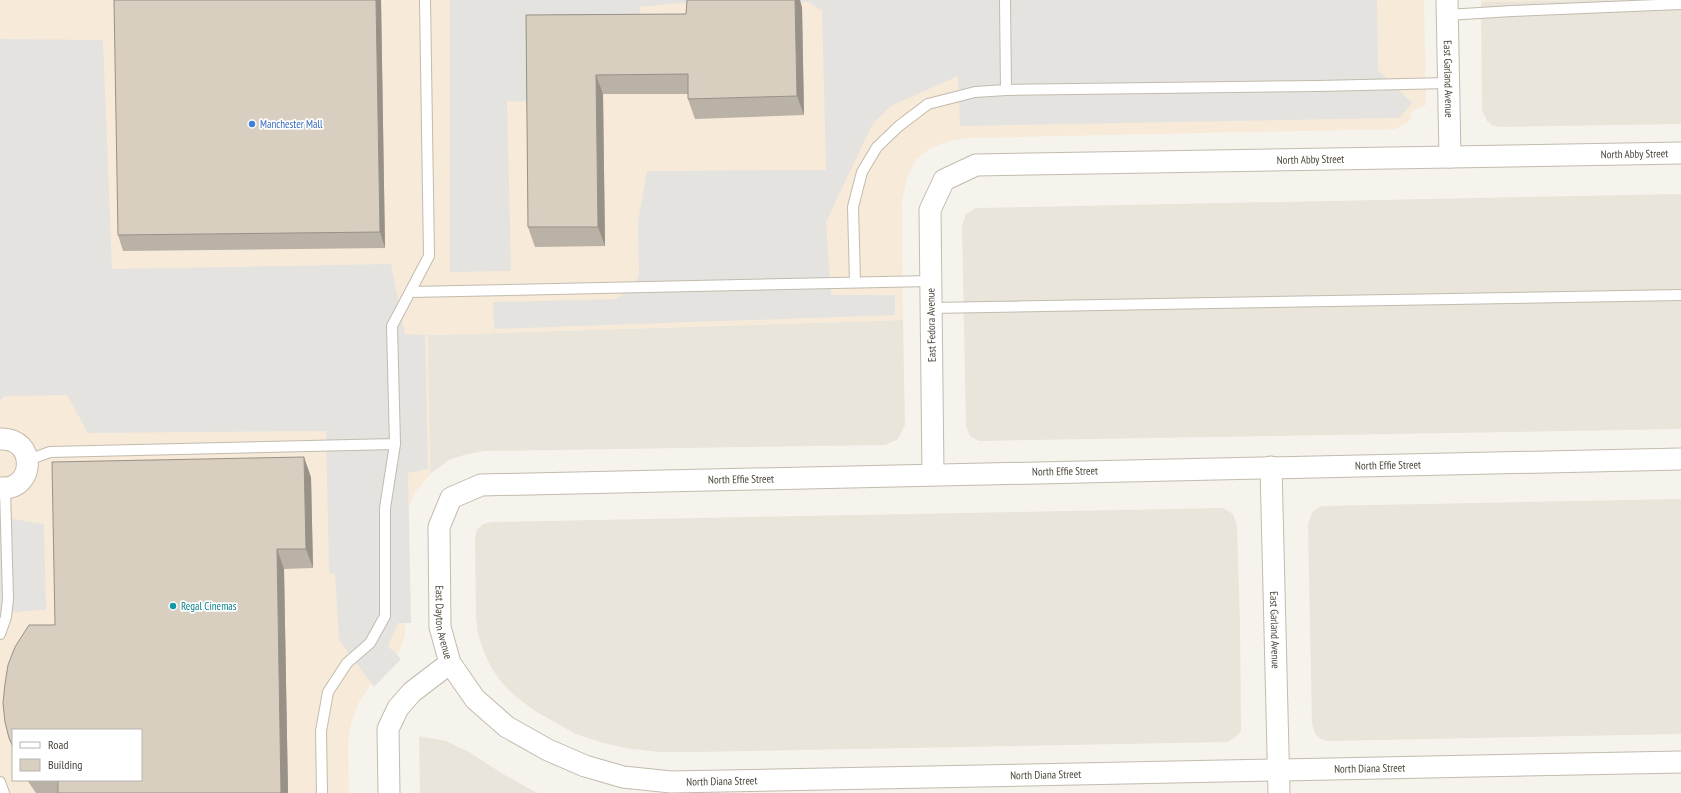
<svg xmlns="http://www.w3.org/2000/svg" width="1681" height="793" viewBox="0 0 1681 793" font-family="'PT Sans Narrow',sans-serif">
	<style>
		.residential { fill: #eae5da }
		.commercial { fill: #f7ead8; fill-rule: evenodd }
		.parking { fill: #e5e3e0 }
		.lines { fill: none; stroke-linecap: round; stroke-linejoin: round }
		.lane-casing { stroke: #c2bbae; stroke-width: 12 }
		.street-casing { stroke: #c2bbae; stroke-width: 23 }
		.lane { stroke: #fff; stroke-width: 10 }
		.street { stroke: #fff; stroke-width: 21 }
		.wall { fill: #bab2a6 }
		.shaded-wall { fill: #979187 }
		.building { fill: #d8cfc1; stroke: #979187 }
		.shop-dot { fill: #3f7fe0; stroke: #fff; stroke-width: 1.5 }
		.culture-dot { fill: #0f9aa8; stroke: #fff; stroke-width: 1.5 }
		.labels { text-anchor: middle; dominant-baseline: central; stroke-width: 3.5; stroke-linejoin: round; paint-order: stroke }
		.street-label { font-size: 11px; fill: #4b4439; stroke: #fff }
		.shop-label { font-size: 11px; fill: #366cbe; stroke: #fff; text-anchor: start }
		.culture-label { font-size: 11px; fill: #0d838f; stroke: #fff; text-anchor: start }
	</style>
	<rect width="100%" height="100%" fill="#f6f3ec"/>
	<path class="residential" d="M1585,0H1681V124L1499,127L1492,125L1487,121L1482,110L1481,2Z
		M1681,194V429L979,441L970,436L966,427L962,225L966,214L976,208Z
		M903,320L905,425L898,439L885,445L484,451L464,455L449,460L430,474L427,335Z
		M1681,499V734L1328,741L1321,739L1315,734L1312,724L1308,524L1312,513L1316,509L1322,506Z
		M1223,508L1233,514L1237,525L1240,625L1241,725V731L1237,736L1228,742L696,752H659L631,749L603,743L576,734L535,711L515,696L502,683L492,669L484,652L478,634L476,616L475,538L477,530L483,524L492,522Z
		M419,736L446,741L469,752L503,774L537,793H420Z"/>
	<path class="commercial" d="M0,0H1424L1426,105L1412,111L1411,118L1407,123L1395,129L968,138L951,141L932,147L916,159L907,178L902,201L903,320L428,335L430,474L414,494L405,520V635L400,649L394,661L369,687L358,704L351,723L348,744L349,793H0ZM13,730H141V780H13Z
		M1481,0H1585L1481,2Z"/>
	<path class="parking" d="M450,0H1377L1378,70L1412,103L1399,118L960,126L958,76L891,106L873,123L826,222L831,295H895V315L494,329L493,302L617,299L639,277L638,222L647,171L826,170L822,10L808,2H691L640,7L639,25L529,102L507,101L511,271L450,272Z
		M0,39L103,40L112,269L391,264L405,334L425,335L428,469L408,473L411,623H398L388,646L401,659L374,687L339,640L335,575L329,573L326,431L88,433L67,395L5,396L0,401Z
		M0,517L44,524L46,610L25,611L0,615Z"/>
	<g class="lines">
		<g class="lane-casing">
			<path id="lane" d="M1005,0L1006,90
				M1447,15L1512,11L1681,4
				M855,282L853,207L862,172L877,147L899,126L928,104L975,92L1006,90L1318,86L1449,83
				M410,292L931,281
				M931,308L1681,295
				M395,444L392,326L429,256L425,0
				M28,460L50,452L395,444L385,508V616L370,643L347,663L328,692L321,731L322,793
				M0,634L6,617L8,599L5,489
				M0,782L4,793"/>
		</g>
		<g class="street-casing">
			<g id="street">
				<path id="s1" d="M1447,0L1450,157"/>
				<path d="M0,439C37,437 36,491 0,488"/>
				<path id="s2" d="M1681,459L481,485L451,498L439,527L440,627L450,663L475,699L507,727L548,750L585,766L623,777L671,782L1681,762"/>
				<path id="s3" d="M1271,467L1279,793"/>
				<path id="s4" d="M933,474L930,210L944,180L976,165L1681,153"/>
				<path d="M389,793L388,729L398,708L412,692L450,663"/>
			</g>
		</g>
		<use href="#lane" class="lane"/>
		<use href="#street" class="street"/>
	</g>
	<path class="wall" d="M381,0L385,248L123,251L118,235Z
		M802,7L804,115L695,119L688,99V94H603L605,246L535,247L528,227L526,15L686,14Z
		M311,477L313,568L284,569L288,793H36L27,780H141L13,730V748L9,738L55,625Z"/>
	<path class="shaded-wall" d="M376,0H381L385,248L380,232Z
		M795,0H800L802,7L804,115L797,96Z
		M596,75L603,94L605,246L598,227Z
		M304,457L311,477L313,568L306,549Z
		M277,549L284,569L288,793H281Z"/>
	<path class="building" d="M114,0H376L380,232L118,235Z
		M687,0H795L797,96L688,99V74L596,75L598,227H528L526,15L686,14Z
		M304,457L306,549H277L281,793H58V780H141V730H13V747L9,738L5,722L3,703L5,684L8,665L15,647L29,625H55L52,462Z"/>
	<circle class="shop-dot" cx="252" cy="124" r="4"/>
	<circle class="culture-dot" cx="173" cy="606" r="4"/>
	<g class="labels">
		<g class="street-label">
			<text stroke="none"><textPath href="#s1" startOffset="79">East Garland Avenue</textPath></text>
			<text stroke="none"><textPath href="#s4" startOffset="991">North Abby Street</textPath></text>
			<text stroke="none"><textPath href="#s4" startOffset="667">North Abby Street</textPath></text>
			<text transform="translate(931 325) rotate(-91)">East Fedora Avenue</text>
			<text transform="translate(1388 465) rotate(-1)">North Effie Street</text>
			<text transform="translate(1065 471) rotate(-1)">North Effie Street</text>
			<text transform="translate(741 479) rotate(-1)">North Effie Street</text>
			<text stroke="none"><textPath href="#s2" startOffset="1360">East Dayton Avenue</textPath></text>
			<text stroke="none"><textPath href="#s3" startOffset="163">East Garland Avenue</textPath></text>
			<text stroke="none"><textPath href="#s2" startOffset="2362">North Diana Street</textPath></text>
			<text stroke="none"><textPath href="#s2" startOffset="2038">North Diana Street</textPath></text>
			<text stroke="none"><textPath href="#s2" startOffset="1714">North Diana Street</textPath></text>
		</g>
		<g class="shop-label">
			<text x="260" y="124">Manchester Mall</text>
		</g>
		<g class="culture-label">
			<text x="181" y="606">Regal Cinemas</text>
		</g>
	</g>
	<rect x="12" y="729" width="130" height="52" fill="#ffffff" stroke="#b7b4b0"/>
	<rect x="20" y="742" width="20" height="6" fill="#ffffff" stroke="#b7b4b0"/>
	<text x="48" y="749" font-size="12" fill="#4b4439">Road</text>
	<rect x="20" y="759" width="20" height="12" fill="#d8cfc1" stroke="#b7b4b0"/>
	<text x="48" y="769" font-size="12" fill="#4b4439">Building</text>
</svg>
